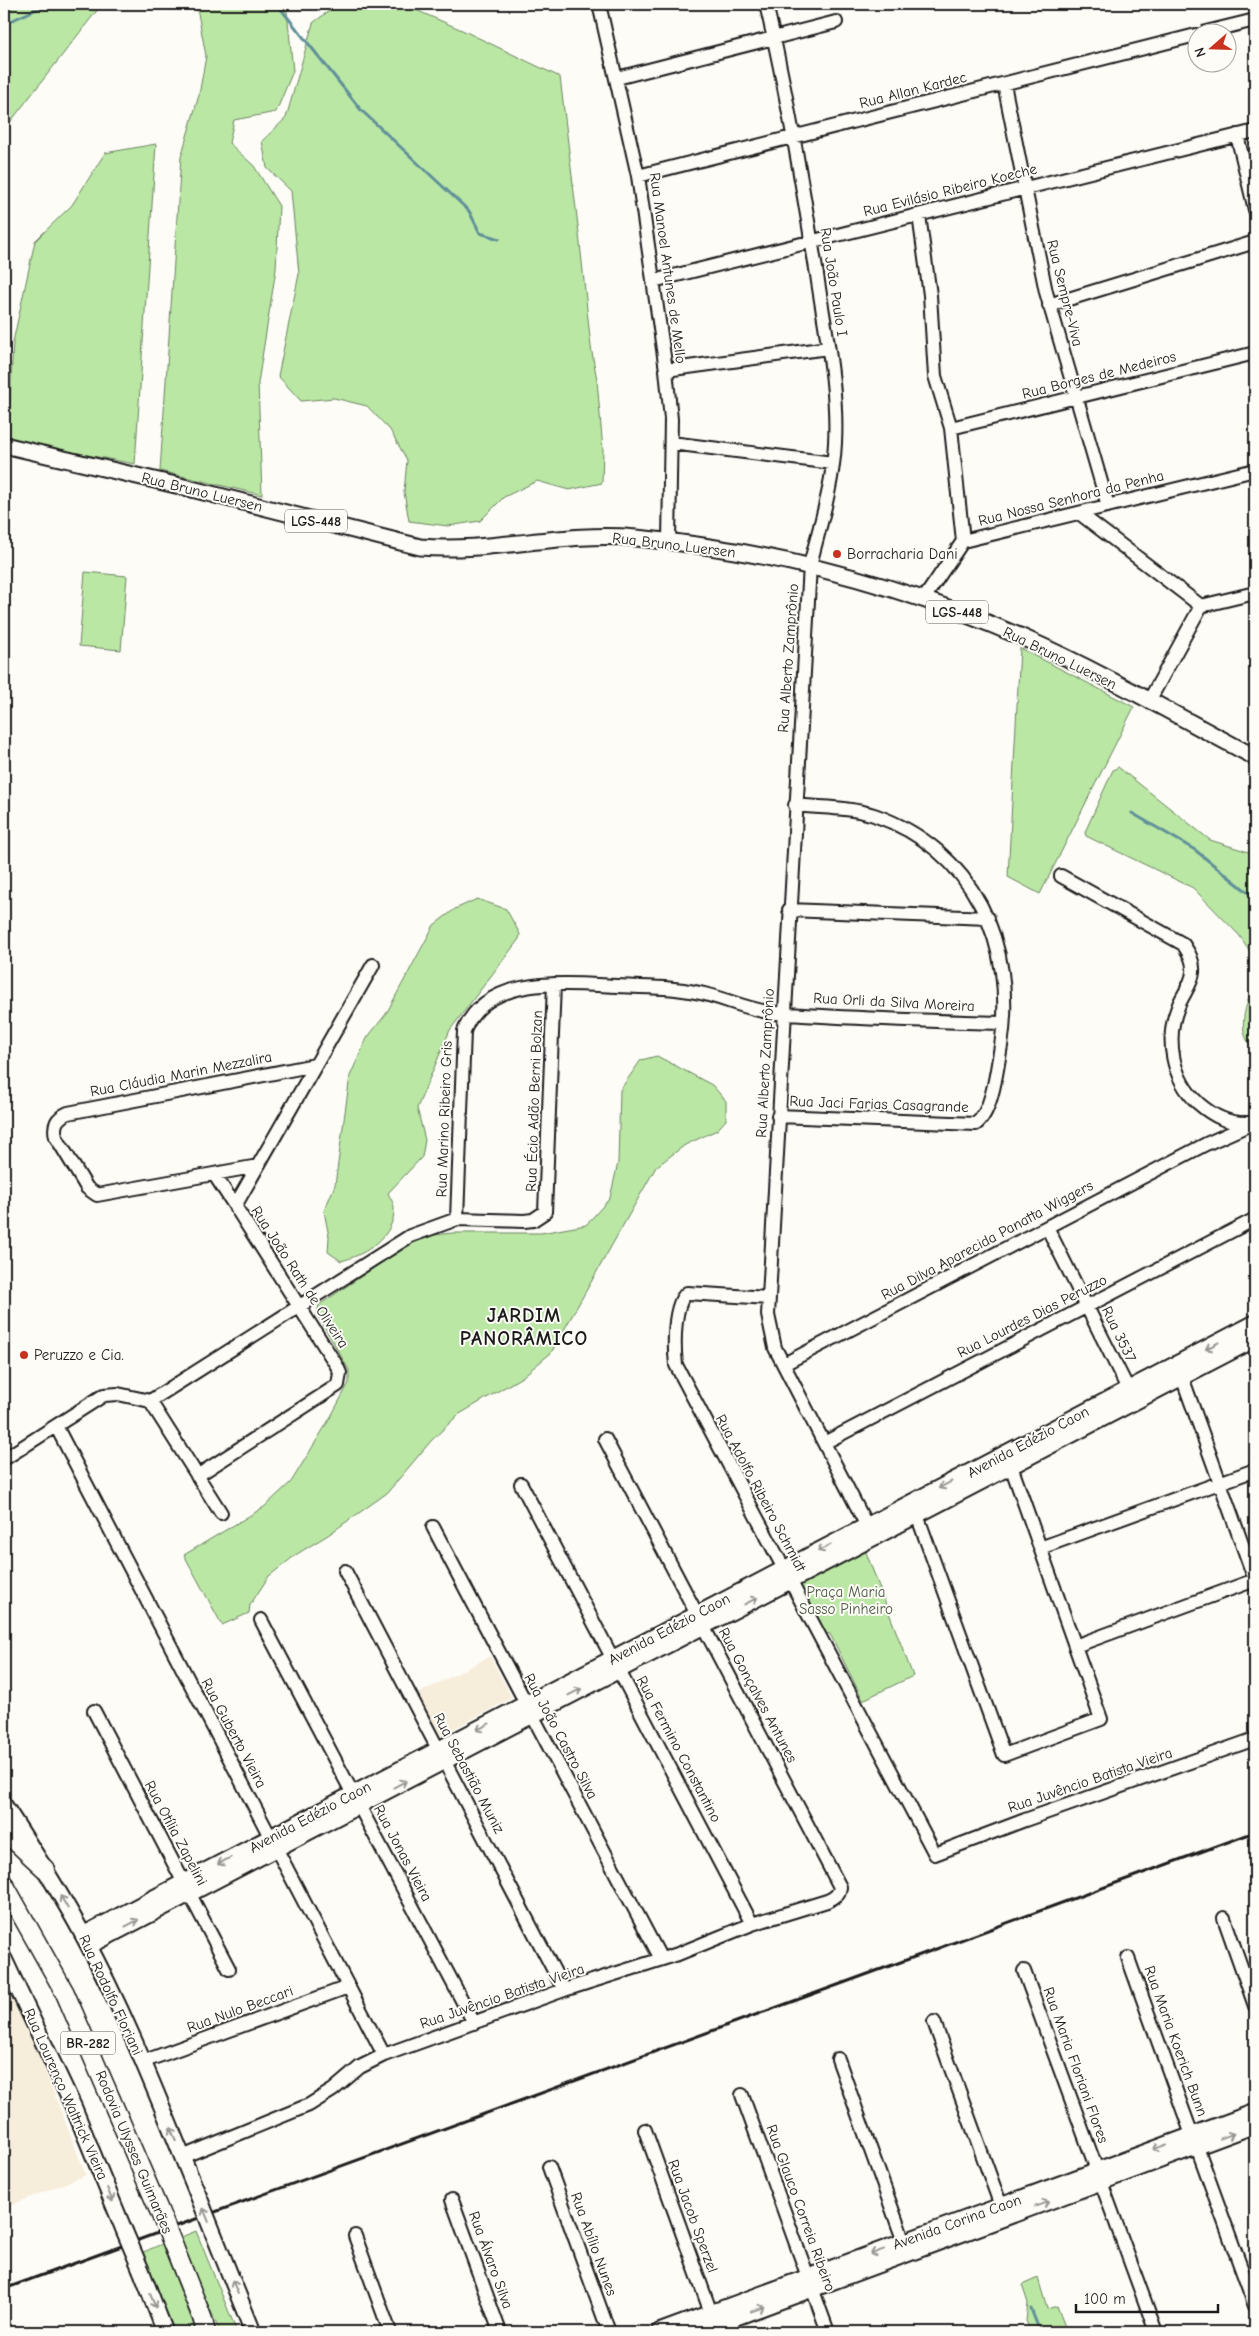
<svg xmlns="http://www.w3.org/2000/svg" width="1259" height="2336" viewBox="0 0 1259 2336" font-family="'Comic Neue',sans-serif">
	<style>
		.built { fill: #f7eddb }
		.green { fill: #bae7a4; stroke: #6b8260 }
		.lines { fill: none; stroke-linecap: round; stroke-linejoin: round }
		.stream { stroke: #619099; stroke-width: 3 }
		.minor-casing { stroke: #1c1c1c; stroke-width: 16 }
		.major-casing { stroke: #1c1c1c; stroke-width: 19 }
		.highway-casing { stroke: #1c1c1c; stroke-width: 21 }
		.minor { stroke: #fdfcf7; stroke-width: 12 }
		.major { stroke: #fdfcf7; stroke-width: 15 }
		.highway { stroke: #fdfcf7; stroke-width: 18 }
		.rail { stroke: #1c1c1c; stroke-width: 3 }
		.major-bridge-casing { stroke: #1c1c1c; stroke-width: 19; stroke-linecap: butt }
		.highway-bridge-casing { stroke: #1c1c1c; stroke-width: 21; stroke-linecap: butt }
		.major-bridge { stroke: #fdfcf7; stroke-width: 15 }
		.highway-bridge { stroke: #fdfcf7; stroke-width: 18 }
		.oneway { stroke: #989794 }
		.poi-dot { fill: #c8321e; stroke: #fdfcf7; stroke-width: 2 }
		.labels { text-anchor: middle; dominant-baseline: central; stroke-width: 4; stroke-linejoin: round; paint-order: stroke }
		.shield { fill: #fdfcf7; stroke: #605f5e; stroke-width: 1 }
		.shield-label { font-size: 14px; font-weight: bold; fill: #1c1c1c }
		.street-label { font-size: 15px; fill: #1c1c1c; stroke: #fdfcf7 }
		.poi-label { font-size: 15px; fill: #1c1c1c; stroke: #fdfcf7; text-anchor: start }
		.park-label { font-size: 15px; fill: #4b5945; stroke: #fdfcf7 }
		.district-label { font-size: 20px; font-weight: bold; letter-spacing: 1px; fill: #1c1c1c; stroke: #fdfcf7 }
	</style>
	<rect width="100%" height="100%" fill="#fdfcf7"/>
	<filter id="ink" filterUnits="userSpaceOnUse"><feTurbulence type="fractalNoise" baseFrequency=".02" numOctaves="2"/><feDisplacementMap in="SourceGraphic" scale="10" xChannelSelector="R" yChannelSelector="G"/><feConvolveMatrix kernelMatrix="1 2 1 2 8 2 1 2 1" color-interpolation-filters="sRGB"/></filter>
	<g filter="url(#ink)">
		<path class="built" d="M490,1656L512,1698L440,1736L418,1694Z
			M4,1982L33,2040L86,2175L4,2208Z"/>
		<path class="green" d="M4,4H102L4,130Z
			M198,4H277L287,11L293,71L276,112L234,120L229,143L254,166L279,206L276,269L258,383L262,495L160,471L181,157L199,95L206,56L197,8Z
			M338,4H402L462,30L560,77L579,234L591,347L597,380L603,450L602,483L569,490L537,481L504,497L480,521L448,526L409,521L404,492L407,460L390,430L367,406L334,398L301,401L278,376L299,274L291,191L267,168L262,141L286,118L313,23Z
			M156,144L135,464L8,440L13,342L35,241L72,205L105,153Z
			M85,572L127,576L121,650L79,646Z
			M1020,648L1134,707L1040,894L1008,877Z
			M1118,767L1210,840L1255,854V972L1252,954L1239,935L1193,888L1086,836L1085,832L1113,770Z
			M477,899L506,909L520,934L519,939L450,1030L417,1108L425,1140L422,1157L388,1193C390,1198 394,1203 394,1208C395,1237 365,1255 341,1261L328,1252L329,1237L324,1211L335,1185L350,1076L367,1038L386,1014L434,925L455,909Z
			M1255,973V1051C1231,1027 1251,1001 1255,973Z
			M657,1056L712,1085L726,1101V1120L717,1130L685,1145L656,1167L551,1353L522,1377L458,1415L431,1441L387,1493L328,1535L297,1554L269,1576L250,1605L249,1613L222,1625L184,1555L264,1507L291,1482L329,1420L349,1383V1370L317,1314L319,1305L400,1250L426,1236L452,1233H541L586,1225L610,1198L618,1163L620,1090L641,1060Z
			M864,1547L913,1676L863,1700L830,1634L823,1633L797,1582Z
			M196,2231L237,2332H220L179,2238Z
			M162,2244L193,2323L195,2332H170L139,2254Z
			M1038,2278L1047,2309L1057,2306L1067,2332H1031L1026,2321L1028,2303L1022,2285Z"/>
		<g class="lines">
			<path class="stream" d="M277,4L361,110L469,211L480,233L499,239
				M4,24L48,4
				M1132,813L1195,850L1255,898
				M1031,2309L1040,2332"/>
			<g class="minor-casing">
				<path id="minor" d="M599,4L638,176L666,370L671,419L669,541
					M766,4C787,93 802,184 817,275C825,330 838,387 835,443C833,485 820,525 810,565L768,1315L775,1348L871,1534
					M1206,32L1255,20
					M617,78L836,22
					M1004,84L1046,292L1108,506
					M1237,135L1255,210
					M638,176L1196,35
					M919,215L930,295L935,376L951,428L963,541
					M653,281L1255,131
					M1049,305L1255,242
					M666,370L828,348
					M951,428L1255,353
					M671,443L833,463
					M1079,513L1201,606
					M923,600L963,541L1255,470
					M1149,701L1201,606L1255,593
					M1061,876L1183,944C1189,953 1194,961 1193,972C1192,985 1182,995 1178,1007C1165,1039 1172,1079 1198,1103C1214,1117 1229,1124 1250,1123
					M789,910L988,918
					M778,1116L976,1124C993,1111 997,1067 1001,1046C1017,945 974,850 874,815C849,807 821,808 795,805
					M258,1166L97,1195L87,1188L56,1137C53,1124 57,1118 68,1113L315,1065
					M214,1174L235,1206
					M457,1219L464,1031C486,974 568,984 617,986C644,987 672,987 700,993C725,998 750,1011 776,1013C852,1019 928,1021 1003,1023
					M1047,1227L1132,1397
					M769,1298L687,1293C673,1304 674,1347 676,1365L935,1854L1025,1820L1255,1739
					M784,1364L1206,1144L1253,1123
					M1182,1377L1255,1580
					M150,1401L410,1236L457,1219L524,1221L533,1220L545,1212L554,984
					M150,1401L221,1513
					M56,1426L384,2055
					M824,1443L1255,1219
					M4,1459L104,1395L118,1394L150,1401
					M197,1476L338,1385L340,1373L337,1366L235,1206L373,965
					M521,1484L752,1924
					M917,1515L1004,1755L1101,1719L1011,1466
					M433,1527L661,1959
					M1040,1548L1255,1470
					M345,1571L564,1990
					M261,1620L474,2023
					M1075,1646L1255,1580
					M94,1711L229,1969
					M1224,1918L1255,2006
					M1128,1958L1192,2135
					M1024,1971L1097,2170
					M934,2022L1001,2206
					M838,2059L904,2242
					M142,2062L348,1987
					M742,2095L828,2332
					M645,2130L711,2313
					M1197,2147L1255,2306
					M182,2157L309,2105L333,2090L360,2067L384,2055L564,1990L678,1954L752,1924L827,1901C834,1898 839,1895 840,1887L605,1439
					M549,2167L609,2332
					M1101,2182L1156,2332
					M452,2200L500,2332
					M355,2236L390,2332"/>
			</g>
			<g class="major-casing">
				<path id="major" d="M4,445L180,486L420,547C492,553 564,531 636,538C770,550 901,585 1024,638C1103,673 1179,717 1255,757
					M4,1805C32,1848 59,1890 83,1935C128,2018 162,2108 198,2195
					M83,1935L1255,1323
					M89,1946L1255,1339
					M4,1959L74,2108L124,2230
					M214,2235L253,2332
					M141,2270L165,2332
					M659,2332L1255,2112
					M696,2332L1255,2125"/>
			</g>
			<g class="highway-casing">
				<path id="highway" d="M4,1831L45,1869
					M4,1884L65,1993L158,2208
					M174,2247L202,2317L206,2332"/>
			</g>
			<use href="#minor" class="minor"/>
			<use href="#major" class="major"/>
			<use href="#highway" class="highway"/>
			<path class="rail" d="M4,2289C420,2133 839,1987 1255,1832"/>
			<g class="major-bridge-casing">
				<path id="major-bridge" d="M198,2195L214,2235
					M124,2230L141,2270"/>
			</g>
			<g class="highway-bridge-casing">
				<path id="highway-bridge" d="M158,2208L174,2247"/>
			</g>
			<use href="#major-bridge" class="major-bridge"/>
			<use href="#highway-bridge" class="highway-bridge"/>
		</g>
		<defs><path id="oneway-shaft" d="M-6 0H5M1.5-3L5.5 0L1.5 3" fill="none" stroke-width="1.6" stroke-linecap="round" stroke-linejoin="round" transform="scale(1.25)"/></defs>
		<g class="oneway">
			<use href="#oneway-shaft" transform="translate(1212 1346) rotate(152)"/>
			<use href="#oneway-shaft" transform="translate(945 1485) rotate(152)"/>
			<use href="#oneway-shaft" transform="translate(824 1548) rotate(153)"/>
			<use href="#oneway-shaft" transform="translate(751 1601) rotate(-27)"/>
			<use href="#oneway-shaft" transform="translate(575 1692) rotate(-27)"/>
			<use href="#oneway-shaft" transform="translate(483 1727) rotate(152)"/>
			<use href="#oneway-shaft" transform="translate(400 1784) rotate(-28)"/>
			<use href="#oneway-shaft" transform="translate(224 1861) rotate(152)"/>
			<use href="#oneway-shaft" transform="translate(64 1902) rotate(-120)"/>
			<use href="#oneway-shaft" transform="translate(132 1923) rotate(-28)"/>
			<use href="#oneway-shaft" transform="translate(173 2134) rotate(-113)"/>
			<use href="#oneway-shaft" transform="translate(1227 2136) rotate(-20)"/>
			<use href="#oneway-shaft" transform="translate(1160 2147) rotate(160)"/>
			<use href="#oneway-shaft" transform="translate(110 2195) rotate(68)"/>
			<use href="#oneway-shaft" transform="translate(1042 2204) rotate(-20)"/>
			<use href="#oneway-shaft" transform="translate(206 2215) rotate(-112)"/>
			<use href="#oneway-shaft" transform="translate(877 2252) rotate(160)"/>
			<use href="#oneway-shaft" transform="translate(235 2287) rotate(-112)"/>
			<use href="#oneway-shaft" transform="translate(153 2301) rotate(68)"/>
			<use href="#oneway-shaft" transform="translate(758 2309) rotate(-20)"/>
		</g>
	</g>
	<g class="poi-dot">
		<circle cx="837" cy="554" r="5"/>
		<circle cx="24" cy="1355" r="5"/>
	</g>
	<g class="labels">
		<g class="shield">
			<rect x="285" y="509.5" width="62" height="23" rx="4"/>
			<rect x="926" y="600.5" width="62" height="23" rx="4"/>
			<rect x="60.5" y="2031.5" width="55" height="23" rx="4"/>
		</g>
		<g class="shield-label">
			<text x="316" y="521">LGS-448</text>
			<text x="957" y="612">LGS-448</text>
			<text x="88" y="2043">BR-282</text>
		</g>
		<g class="street-label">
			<text transform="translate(913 90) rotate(-14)">Rua Allan Kardec</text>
			<text transform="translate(950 190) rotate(-14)">Rua Evilásio Ribeiro Koeche</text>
			<text transform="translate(668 268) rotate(82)">Rua Manoel Antunes de Mello</text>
			<text transform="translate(834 282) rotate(81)">Rua João Paulo I</text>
			<text transform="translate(1065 293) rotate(76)">Rua Sempre-Viva</text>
			<text transform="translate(1099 375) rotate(-14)">Rua Borges de Medeiros</text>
			<text transform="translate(202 492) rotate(14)">Rua Bruno Luersen</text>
			<text transform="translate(1071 498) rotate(-14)">Rua Nossa Senhora da Penha</text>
			<text transform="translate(674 545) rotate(7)">Rua Bruno Luersen</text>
			<text transform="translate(788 658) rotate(-86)">Rua Alberto Zamprônio</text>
			<text transform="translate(1060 658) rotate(26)">Rua Bruno Luersen</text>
			<text transform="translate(894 1002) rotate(3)">Rua Orli da Silva Moreira</text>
			<text transform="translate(765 1063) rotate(-87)">Rua Alberto Zamprônio</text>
			<text transform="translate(181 1074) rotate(-11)">Rua Cláudia Marin Mezzalira</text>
			<text transform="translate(534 1101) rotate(-88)">Rua Écio Adão Berni Bolzan</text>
			<text transform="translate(879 1104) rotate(2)">Rua Jaci Farias Casagrande</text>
			<text transform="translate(444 1119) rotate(-88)">Rua Marino Ribeiro Gris</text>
			<text transform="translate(987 1240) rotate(-28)">Rua Dilva Aparecida Panatta Wiggers</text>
			<text transform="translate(300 1277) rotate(57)">Rua João Rath de Oliveira</text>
			<text transform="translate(1032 1316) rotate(-27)">Rua Lourdes Dias Peruzzo</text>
			<text transform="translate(1119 1334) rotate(64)">Rua 3537</text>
			<text transform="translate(1028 1442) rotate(-28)">Avenida Edézio Caon</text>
			<text transform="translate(761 1493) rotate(62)">Rua Adolfo Ribeiro Schmidt</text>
			<text transform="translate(669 1629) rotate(-28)">Avenida Edézio Caon</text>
			<text transform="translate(758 1695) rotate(62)">Rua Gonçalves Antunes</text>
			<text transform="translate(234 1733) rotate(62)">Rua Guberto Vieira</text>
			<text transform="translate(561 1736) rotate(62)">Rua João Castro Silva</text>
			<text transform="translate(679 1749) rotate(62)">Rua Fermino Constantino</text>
			<text transform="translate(469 1773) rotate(62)">Rua Sebastião Muniz</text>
			<text transform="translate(1090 1780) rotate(-19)">Rua Juvêncio Batista Vieira</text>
			<text transform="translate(310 1817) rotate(-28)">Avenida Edézio Caon</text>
			<text transform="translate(176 1833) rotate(62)">Rua Otília Zapelini</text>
			<text transform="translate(403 1853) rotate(62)">Rua Jonas Vieira</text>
			<text transform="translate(111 1995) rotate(65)">Rua Rodolfo Floriani</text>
			<text transform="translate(502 1996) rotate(-19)">Rua Juvêncio Batista Vieira</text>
			<text transform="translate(240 2009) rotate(-20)">Rua Nulo Beccari</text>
			<text transform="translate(1176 2041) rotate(70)">Rua Maria Koerich Bunn</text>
			<text transform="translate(1076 2065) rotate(70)">Rua Maria Floriani Flores</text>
			<text transform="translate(66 2094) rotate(66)">Rua Lourenço Waltrick Vieira</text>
			<text transform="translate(134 2152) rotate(67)">Rodovia Ulysses Guimarães</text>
			<text transform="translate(801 2208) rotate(70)">Rua Glauco Correia Ribeiro</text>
			<text transform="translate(693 2216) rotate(70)">Rua Jacob Sperzel</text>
			<text transform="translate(957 2222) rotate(-20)">Avenida Corina Caon</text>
			<text transform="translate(594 2244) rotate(70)">Rua Abílio Nunes</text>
			<text transform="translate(491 2260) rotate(70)">Rua Álvaro Silva</text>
		</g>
		<g class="poi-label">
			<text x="847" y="554">Borracharia Dani</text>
			<text x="34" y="1355">Peruzzo e Cia.</text>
		</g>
		<g class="park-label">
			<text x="846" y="1592">Praça Maria<tspan x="846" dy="17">Sasso Pinheiro</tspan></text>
		</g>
		<g class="district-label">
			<text x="524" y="1315">JARDIM<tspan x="524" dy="23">PANORÂMICO</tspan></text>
		</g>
	</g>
	<rect width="1259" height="2336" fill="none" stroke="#fdfcf7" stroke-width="20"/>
	<rect x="10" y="10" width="1239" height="2316" fill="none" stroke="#1c1c1c" stroke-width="2" filter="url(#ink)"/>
	<g transform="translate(1212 48) rotate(250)"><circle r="24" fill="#fdfcf7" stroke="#a3a29f"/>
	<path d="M0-4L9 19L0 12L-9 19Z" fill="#c8321e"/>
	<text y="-8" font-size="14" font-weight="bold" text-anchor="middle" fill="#1c1c1c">N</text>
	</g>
	<path d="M1076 2304v8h142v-8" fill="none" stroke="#1c1c1c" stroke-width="2.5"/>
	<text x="1084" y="2304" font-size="15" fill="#1c1c1c" stroke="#fdfcf7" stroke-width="4" paint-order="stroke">100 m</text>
</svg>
